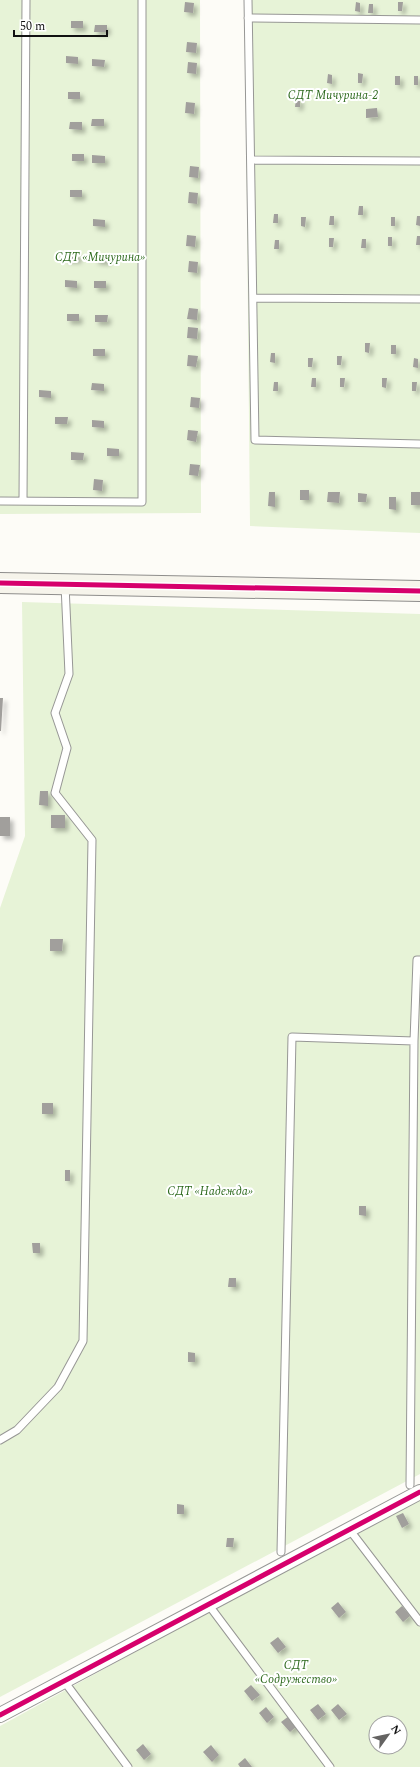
<svg xmlns="http://www.w3.org/2000/svg" width="420" height="1767" viewBox="0 0 420 1767" font-family="Spectral,serif">
	<style>
		.green { fill: #e7f3d7; fill-rule: evenodd }
		.building { fill: #a19f9c; filter: url(#shadow) }
		.lines { fill: none; stroke-linecap: round; stroke-linejoin: round }
		.lane-casing { stroke: #979795; stroke-width: 9 }
		.street-casing { stroke: #979795; stroke-width: 16 }
		.secondary-casing { stroke: #8e8d8b; stroke-width: 22 }
		.lane { stroke: #fffffe; stroke-width: 7 }
		.street { stroke: #fffffe; stroke-width: 14 }
		.secondary { stroke: #f6f4eb; stroke-width: 20 }
		.cycleway-casing { stroke: #fff; stroke-width: 8 }
		.cycleway { stroke: #d6006c; stroke-width: 5 }
		.labels { text-anchor: middle; dominant-baseline: central; stroke-width: 4; stroke-linejoin: round; paint-order: stroke }
		.park-label { font-size: 12px; font-style: italic; fill: #2f6b1f; stroke: #fff }
	</style>
	<defs>
		<filter id="shadow"><feDropShadow dx="3.5" dy="3.5" stdDeviation="2" flood-color="#0004"/></filter>
	</defs>
	<rect width="100%" height="100%" fill="#fdfcf7"/>
	<path class="green" d="M0,0H200L201,513L0,514Z
		M245,0H420V533L250,526Z
		M22,602L420,614V1474L0,1697V908L25,836Z
		M420,1496V1767H0V1726ZM376,1723H400V1747H376Z"/>
	<path class="building" d="M185,2L194,3L193,13L184,12Z
		M356,2L360,3V12L355,11Z
		M398,2H403L402,11H398Z
		M369,4H373V13H368Z
		M71,21H83V28H71Z
		M95,25H107V32H94Z
		M187,42L197,43L196,53L186,52Z
		M66,56L78,57V64L66,63Z
		M92,59L105,60L104,67L92,66Z
		M188,62L197,63L196,74L187,73Z
		M358,73L363,74L362,83H358Z
		M328,74L332,75V84L327,83Z
		M395,76H400V85H395Z
		M414,76H418V85H414Z
		M68,92H80V99H68Z
		M296,98H300V107H295Z
		M186,102L195,103L194,114L185,113Z
		M377,108L378,117L366,118V109Z
		M92,119H104V126H91Z
		M70,122H82V130L69,129Z
		M72,154H84V161H72Z
		M92,155L105,156V163H92Z
		M190,166L199,167L198,178L189,177Z
		M70,190H82V197H70Z
		M189,192L198,193L197,204L188,203Z
		M359,206H363V215H358Z
		M274,214H278V223H273Z
		M330,216H334V225H329Z
		M417,216H420V226L416,225Z
		M301,217H306L305,227L301,226Z
		M391,217H395V226H391Z
		M93,219L105,220V227L93,226Z
		M187,235L196,236L195,247L186,246Z
		M417,236H420V245H416Z
		M388,237H392V246H388Z
		M329,238H334L333,247H329Z
		M362,239H366V248H361Z
		M275,240H279V249H274Z
		M66,253H78V260H65Z
		M95,254L107,255V262L95,261Z
		M189,261L198,262L197,273L188,272Z
		M65,280L77,281V288L65,287Z
		M94,281H106V288H94Z
		M189,308L198,309L197,320L187,319Z
		M67,314H79V321H67Z
		M95,315H108L107,322H95Z
		M188,327L198,328L197,339L187,338Z
		M365,343H370L369,353L365,352Z
		M391,345H396V354H391Z
		M93,349H105V356H93Z
		M271,353H275V363L270,362Z
		M188,355L198,356L196,367L187,366Z
		M337,356H342L341,365H337Z
		M308,358H313L312,367H308Z
		M414,358L418,359V368L413,367Z
		M312,378H316V387H311Z
		M340,378H345L344,387H340Z
		M382,378H387L386,388L382,387Z
		M274,382H278V391H273Z
		M412,382H417L416,391H412Z
		M92,383L104,384V391L91,390Z
		M39,390L51,391V398L39,397Z
		M191,397L200,398L199,408L190,407Z
		M55,417H68L67,424H55Z
		M92,420L104,421V428L92,427Z
		M188,430L198,431L196,442L187,440Z
		M107,448L119,449V456H107Z
		M71,452L84,453L83,460H71Z
		M190,464L200,465L198,476L189,475Z
		M94,479L103,480L102,491L93,490Z
		M300,490H309V500H300Z
		M269,492H275V507L268,506Z
		M328,492H340L339,503L327,502Z
		M411,492H420V505H411Z
		M358,493L367,494L366,502H358Z
		M389,497H396V510L389,509Z
		M0,698H3L1,731H0Z
		M40,791H48V806L39,805Z
		M51,815H65V828H51Z
		M0,817H10V836H0Z
		M50,939H63L62,951H50Z
		M42,1103H53V1114H42Z
		M65,1170H70V1181H65Z
		M359,1206H366V1216L359,1215Z
		M32,1243H40V1253H33Z
		M229,1278H236V1287H228Z
		M188,1352L195,1353V1362H188Z
		M177,1504L184,1505V1514H177Z
		M403,1513L409,1524L402,1528L396,1516Z
		M227,1538H234L233,1547H226Z
		M338,1602L346,1612L339,1618L331,1608Z
		M402,1606L410,1616L403,1622L395,1612Z
		M278,1637L286,1647L278,1653L270,1643Z
		M251,1685L260,1695L252,1701L244,1691Z
		M318,1704L326,1714L318,1720L310,1710Z
		M338,1704L347,1714L339,1720L331,1710Z
		M266,1707L274,1717L267,1723L259,1713Z
		M289,1716L297,1726L290,1732L281,1722Z
		M143,1744L151,1754L144,1760L136,1750Z
		M211,1745L219,1755L212,1762L203,1752Z
		M245,1758L252,1767H240L238,1764Z"/>
	<g class="lines">
		<g class="lane-casing">
			<path id="lane" d="M248,0L255,440L420,444
				M248,18L420,20
				M251,160L420,161
				M253,298L420,299
				M0,501L142,502V0
				M23,501L26,0
				M0,1440L17,1430L58,1387L83,1341L92,840L55,793L67,748L55,713L69,674L65,585
				M410,1485L414,1041
				M349,1529L420,1622
				M281,1552L292,1037L414,1041L417,960H420
				M208,1604L330,1767
				M64,1681L128,1767"/>
		</g>
		<g class="street-casing">
			<path id="street" d="M0,1715L420,1492"/>
		</g>
		<g class="secondary-casing">
			<path id="secondary" d="M0,583L420,591"/>
		</g>
		<use href="#lane" class="lane"/>
		<use href="#street" class="street"/>
		<use href="#secondary" class="secondary"/>
		<g class="cycleway-casing">
			<path id="cycleway" d="M0,583L420,591
				M0,1715L420,1492"/>
		</g>
		<use href="#cycleway" class="cycleway"/>
	</g>
	<g class="labels">
		<g class="park-label">
			<text x="333" y="95">СДТ Мичурина-2</text>
			<text x="100" y="257">СДТ «Мичурина»</text>
			<text x="210" y="1191">СДТ «Надежда»</text>
			<text x="296" y="1665">СДТ<tspan x="296" dy="14">«Содружество»</tspan></text>
		</g>
	</g>
	<g transform="translate(388 1735) rotate(57)"><circle r="19" fill="#ffffff" stroke="#a0a0a0"/>
	<path d="M0-3L7 15L0 10L-7 15Z" fill="#646362"/>
	<text y="-6" font-size="11" font-weight="bold" text-anchor="middle" fill="#111111">N</text>
	</g>
	<path d="M14 30v6h93v-6" fill="none" stroke="#111111" stroke-width="2"/>
	<text x="20" y="30" font-size="12" fill="#111111" stroke="#ffffff" stroke-width="3" paint-order="stroke">50 m</text>
</svg>
